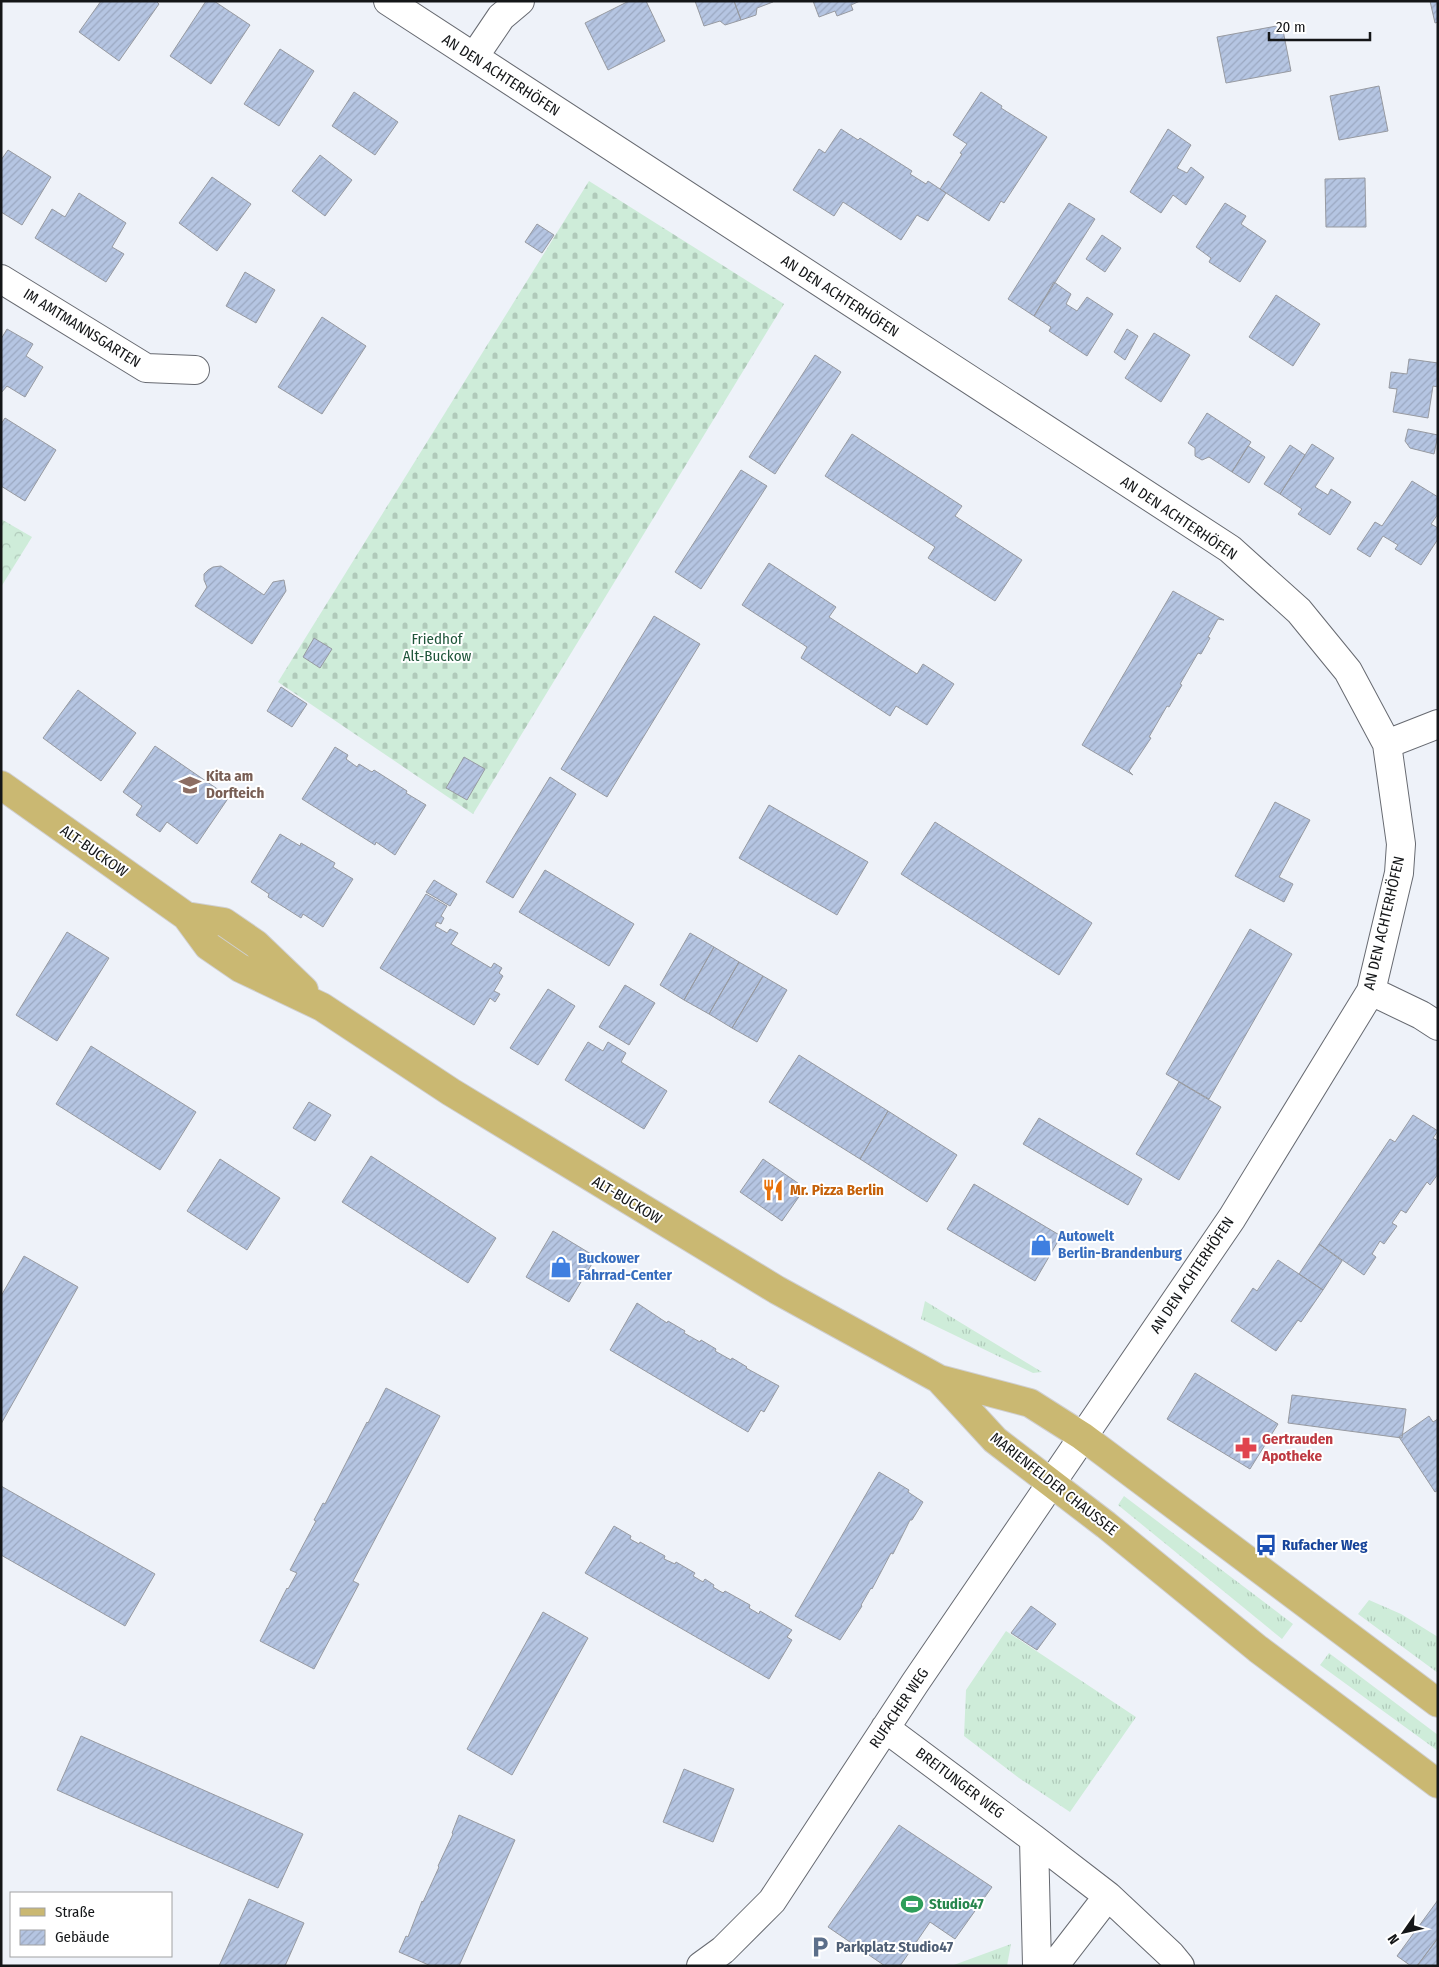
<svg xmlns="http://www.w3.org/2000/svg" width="1439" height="1967" viewBox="0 0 1439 1967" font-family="'Fira Sans Condensed',sans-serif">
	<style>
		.grass { fill: url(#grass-tufts) }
		.forest { fill: url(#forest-crowns) }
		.cemetery { fill: url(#cemetery-stones) }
		.building { fill: url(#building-hatch); stroke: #979aa1 }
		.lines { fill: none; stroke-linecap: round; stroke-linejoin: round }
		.minor-casing { stroke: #676a71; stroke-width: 30 }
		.major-casing { stroke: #d0d0d1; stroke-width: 30 }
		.minor { stroke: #fff; stroke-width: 28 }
		.major { stroke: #cab872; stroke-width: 28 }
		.labels { text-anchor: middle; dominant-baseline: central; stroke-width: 4; stroke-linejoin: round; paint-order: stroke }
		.street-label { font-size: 15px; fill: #141618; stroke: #fff }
		.park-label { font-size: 15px; fill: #1f553a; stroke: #fff }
		.education-label { font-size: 15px; font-weight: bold; fill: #785e54; stroke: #fff; text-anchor: start }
		.food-label { font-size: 15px; font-weight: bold; fill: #c56008; stroke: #fff; text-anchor: start }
		.shop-label { font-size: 15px; font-weight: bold; fill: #366cbe; stroke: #fff; text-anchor: start }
		.health-label { font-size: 15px; font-weight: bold; fill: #be3a42; stroke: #fff; text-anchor: start }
		.transit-label { font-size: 15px; font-weight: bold; fill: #164399; stroke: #fff; text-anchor: start }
		.leisure-label { font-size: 15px; font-weight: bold; fill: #27864d; stroke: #fff; text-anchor: start }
		.service-label { font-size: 15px; font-weight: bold; fill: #4e5e75; stroke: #fff; text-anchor: start }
	</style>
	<defs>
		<pattern id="grass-tufts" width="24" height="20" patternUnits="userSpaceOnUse" patternTransform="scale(1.25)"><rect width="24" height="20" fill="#ceecd9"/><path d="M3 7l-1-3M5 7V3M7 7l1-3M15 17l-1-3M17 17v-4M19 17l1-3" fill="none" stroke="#b0caba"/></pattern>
		<pattern id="forest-crowns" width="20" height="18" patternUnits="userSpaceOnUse" patternTransform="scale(1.25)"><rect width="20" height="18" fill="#ceecd9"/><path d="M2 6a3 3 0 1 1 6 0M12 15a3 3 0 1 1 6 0" fill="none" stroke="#b0caba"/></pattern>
		<pattern id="cemetery-stones" width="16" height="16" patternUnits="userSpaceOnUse" patternTransform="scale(1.25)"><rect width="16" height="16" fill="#ceecd9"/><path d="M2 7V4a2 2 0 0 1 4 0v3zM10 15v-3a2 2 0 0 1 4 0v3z" fill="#b0caba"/></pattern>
		<pattern id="building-hatch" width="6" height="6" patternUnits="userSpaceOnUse" patternTransform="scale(1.25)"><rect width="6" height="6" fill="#b5c5e2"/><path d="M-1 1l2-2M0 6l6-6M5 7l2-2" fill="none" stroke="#9ba8c1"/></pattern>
	</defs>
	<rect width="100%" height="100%" fill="#eef2f9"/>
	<path class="grass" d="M925,1301L1042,1372L1033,1373L921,1319Z
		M1124,1496L1293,1624L1282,1639L1118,1505Z
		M1369,1600L1401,1614L1438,1637V1673L1358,1614Z
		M1006,1631L1136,1717L1070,1812L1019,1778L964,1736L966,1690Z
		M1329,1653L1438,1735V1751L1320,1665Z
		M1011,1944L1007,1966H951Z"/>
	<path class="forest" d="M1,519L32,537L1,587Z"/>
	<path class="cemetery" d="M589,181L784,304L473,814L278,682Z"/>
	<path class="building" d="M101,1H156L159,4L119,61L79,32Z
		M206,1H214L250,25L211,84L170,56Z
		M629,1H646L665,41L608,70L585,23Z
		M695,1H734L741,20L725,25L720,21L704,26Z
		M734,1H773V2L757,8L756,15L741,20Z
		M813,1H860L851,5L853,10L837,16L835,11L819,17Z
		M1430,1H1438V22L1435,23Z
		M1282,25L1291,71L1226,83L1217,37Z
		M280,49L314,71L279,126L244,104Z
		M1379,86L1388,131L1339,140L1330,96Z
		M354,92L398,122L375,155L332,126Z
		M981,92L1002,106L1001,108L1047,137L1004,203L1001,201L989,221L940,189L962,154L960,153L967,144L953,135Z
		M841,129L858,140L860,138L912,171L910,174L926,184L928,181L946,193L928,221L917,215L901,240L843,202L834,216L793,190L819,149L825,153Z
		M1168,129L1191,145L1177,168L1187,173L1191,167L1204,177L1186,205L1173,195L1161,213L1130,192Z
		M8,150L51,177L22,225L1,212V160Z
		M320,155L352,180L325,216L292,191Z
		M212,177L251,204L217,251L179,223Z
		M1365,178L1366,227H1326L1325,179Z
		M79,193L126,223L112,247L124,254L106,282L35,238L52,209L65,217Z
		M1069,203L1095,219L1034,316L1008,299Z
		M1225,203L1246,216L1241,224L1266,241L1240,282L1209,262L1211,258L1196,247Z
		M537,224L554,235L542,253L525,242Z
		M1102,235L1121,248L1105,272L1086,259Z
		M245,272L275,290L256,323L226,306Z
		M1054,282L1071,294L1066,304L1077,311L1087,297L1113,314L1087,356L1049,331L1051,327L1034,316Z
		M1276,295L1320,324L1293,366L1249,337Z
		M322,317L366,346L322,414L278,387Z
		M7,329L33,344L26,356L43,367L25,397L7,386L1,393V339Z
		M1127,329L1138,336L1125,360L1114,352Z
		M1154,333L1190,355L1161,402L1125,378Z
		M815,355L841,372L775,474L749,457Z
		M1409,359L1438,363V387L1433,386L1428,418L1393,412L1397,389L1389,388L1391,372L1407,374Z
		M1207,413L1251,442L1232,472L1209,457L1202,460L1195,456V448L1188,443Z
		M5,418L56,450L25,501L1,486V424Z
		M1408,429L1438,435L1434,454L1410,448L1405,441Z
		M852,434L962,506L955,516L1022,560L995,601L928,558L935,547L825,476Z
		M1312,444L1334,458L1315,487L1328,495L1331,489L1351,502L1330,535L1298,514L1302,509L1280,494Z
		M1290,445L1305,455L1280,494L1264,484Z
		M1248,446L1265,457L1249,483L1232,472Z
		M741,470L767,486L701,589L675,572Z
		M1412,481L1438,497V514L1431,524L1438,528V539L1421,565L1395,549L1398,545L1383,536L1370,557L1357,549L1375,522L1382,526Z
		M769,563L836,607L829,617L917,674L923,664L954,684L927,725L896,706L890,716L801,658L807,647L742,605Z
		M221,566L264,595L273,582L284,580L286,591L252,644L195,606L207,587L204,580V574L208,570L213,567Z
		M1173,591L1224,620L1218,619L1208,637L1210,638L1201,654L1198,653L1180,684L1182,685L1169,707L1167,706L1149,737L1151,738L1129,771L1133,775L1082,745Z
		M654,616L700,644L607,797L561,769Z
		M314,638L332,649L320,668L303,657Z
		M281,687L307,704L292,727L267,711Z
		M78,690L136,733L101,781L43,738Z
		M155,746L229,797L197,844L167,822L160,832L136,815L142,806L123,792Z
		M335,747L348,755L346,759L357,767L359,764L372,772L374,770L407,791L406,793L426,805L395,855L376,842L375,845L302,799Z
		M464,757L485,769L467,800L446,788Z
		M550,777L576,794L513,898L486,882Z
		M1275,802L1310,820L1279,877L1293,884L1284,902L1235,876Z
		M769,805L868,862L837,915L739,858Z
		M935,822L1092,923L1059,975L901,874Z
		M280,834L300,846L301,843L335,863L333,867L353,879L323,927L303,914L301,918L268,897L269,894L251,882Z
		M545,870L634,924L609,966L519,912Z
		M434,880L457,894L450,906L426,892Z
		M426,894L447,906L441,916L444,918L441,924L437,922L435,926L447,933L450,929L458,933L451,944L491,968L494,963L502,968L499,973L503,976L494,991L500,994L495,1002L490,998L474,1025L380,968Z
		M1250,929L1292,954L1209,1099L1166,1074Z
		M67,932L109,958L57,1041L16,1015Z
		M690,933L714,947L684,1000L660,985Z
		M714,947L739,962L709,1014L684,1000Z
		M739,962L763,976L732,1028L709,1014Z
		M763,976L787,990L757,1042L732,1028Z
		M625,985L655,1003L629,1045L599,1027Z
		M548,989L575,1006L538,1065L510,1048Z
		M588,1042L603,1051L608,1042L626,1053L621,1062L667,1091L644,1129L565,1080Z
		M91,1046L196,1112L160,1170L56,1104Z
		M799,1055L888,1111L860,1159L769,1102Z
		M1179,1082L1221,1107L1179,1180L1136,1154Z
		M309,1102L331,1115L315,1141L293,1128Z
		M888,1111L957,1155L927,1202L860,1159Z
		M1413,1115L1438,1131L1433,1138L1438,1141V1174L1430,1185L1427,1182L1406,1213L1401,1210L1392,1223L1397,1226L1384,1244L1380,1241L1372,1254L1376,1257L1364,1275L1319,1244L1390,1139L1395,1142Z
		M1039,1118L1142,1179L1128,1205L1023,1144Z
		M371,1156L496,1238L468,1283L342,1202Z
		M220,1159L280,1198L247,1250L187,1211Z
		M763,1159L805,1188L782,1221L740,1192Z
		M974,1184L1061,1236L1035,1281L947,1229Z
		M553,1231L596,1257L569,1302L526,1277Z
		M1319,1244L1342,1261L1323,1290L1299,1274Z
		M24,1256L78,1287L1,1424V1296Z
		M1278,1260L1323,1290L1301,1322L1298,1320L1276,1351L1231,1321L1253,1288L1257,1291Z
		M637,1303L667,1323L668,1321L685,1331L684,1333L700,1342L701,1340L716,1349L715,1351L731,1360L732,1358L747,1367L746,1368L779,1386L764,1412L761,1410L748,1432L610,1350Z
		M1195,1373L1278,1424L1250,1469L1167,1419Z
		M386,1388L440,1416L353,1581L359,1584L314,1669L260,1641L287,1588L288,1589L297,1573L290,1570L316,1521L314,1520L323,1503L325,1504L367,1422L368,1423Z
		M1292,1395L1406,1409L1402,1438L1288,1423Z
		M1429,1416L1433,1422L1438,1419V1490L1435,1492L1399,1437Z
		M879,1472L909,1490L908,1492L923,1502L912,1520H910L893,1554L891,1553L872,1589L871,1588L861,1605L862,1606L840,1640L795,1616Z
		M1,1486L155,1574L125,1626L1,1555Z
		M614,1526L631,1536L630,1539L639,1544L640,1542L665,1556L664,1559L675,1564L676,1562L695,1573L693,1576L703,1582L705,1579L714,1585L713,1587L723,1593L725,1591L750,1605L749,1608L759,1614L760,1611L792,1630L787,1637L792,1640L769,1679L585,1573Z
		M1031,1606L1056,1624L1037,1650L1011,1633Z
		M543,1612L588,1638L512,1775L467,1749Z
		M81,1736L303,1834L278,1888L57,1790Z
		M684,1769L734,1789L713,1842L663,1822Z
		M459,1815L515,1840L459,1966H431L399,1952L406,1936L408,1937L422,1901L423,1902L439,1867L438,1866L453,1834L452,1833Z
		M899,1825L992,1887L955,1939L930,1922L900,1966H885L828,1927Z
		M249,1899L304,1923L285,1966H219Z
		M1438,1900V1938L1417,1966H1411L1397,1956Z
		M1438,1938V1966H1417Z"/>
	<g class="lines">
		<g class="minor-casing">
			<path id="minor" d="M388,1L1230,549L1299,611L1348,671L1387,744L1401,844L1399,873L1371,991L1232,1218L915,1683L772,1901L723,1950L701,1966
				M474,57L501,17L520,1
				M1,279L146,368L195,370
				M1387,744L1438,724
				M1371,991L1421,1015L1438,1026
				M885,1728L1034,1839L1108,1896L1171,1955L1180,1966
				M1034,1839L1037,1966
				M1054,1966L1108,1896"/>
		</g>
		<g class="major-casing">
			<path id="major" d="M1,785L186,916L208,946L240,968L322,1007L451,1092L777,1290L939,1379L1030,1403L1082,1436L1438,1703
				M186,916L224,922L256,944L304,990
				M939,1379L995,1440L1106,1525L1258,1649L1438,1784"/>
		</g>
		<use href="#minor" class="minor"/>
		<use href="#major" class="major"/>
	</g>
	<defs>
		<g id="school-bare" transform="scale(1.725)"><path d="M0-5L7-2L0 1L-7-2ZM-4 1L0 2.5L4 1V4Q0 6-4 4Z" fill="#8d6e63" stroke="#fff" stroke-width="2.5" paint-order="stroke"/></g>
		<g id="restaurant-bare" transform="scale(1.725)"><path d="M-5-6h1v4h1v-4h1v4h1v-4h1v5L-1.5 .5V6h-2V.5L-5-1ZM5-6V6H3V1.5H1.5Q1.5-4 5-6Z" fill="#e8710a" stroke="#fff" stroke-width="2.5" paint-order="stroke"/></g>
		<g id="shop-bare" transform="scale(1.725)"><path d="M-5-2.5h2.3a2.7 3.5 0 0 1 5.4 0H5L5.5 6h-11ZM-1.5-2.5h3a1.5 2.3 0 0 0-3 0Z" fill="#3f7fe0" stroke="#fff" stroke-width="2.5" paint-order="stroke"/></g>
		<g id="pharmacy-bare" transform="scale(1.725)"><path d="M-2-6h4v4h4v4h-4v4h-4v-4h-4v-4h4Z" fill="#e0444e" stroke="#fff" stroke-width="2.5" paint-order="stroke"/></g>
		<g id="bus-bare" transform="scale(1.725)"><path d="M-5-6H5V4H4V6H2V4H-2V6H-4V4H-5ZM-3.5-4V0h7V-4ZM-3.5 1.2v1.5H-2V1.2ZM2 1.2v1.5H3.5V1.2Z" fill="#1a4fb4" stroke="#fff" stroke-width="2.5" paint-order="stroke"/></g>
		<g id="stadium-bare" transform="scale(1.725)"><path d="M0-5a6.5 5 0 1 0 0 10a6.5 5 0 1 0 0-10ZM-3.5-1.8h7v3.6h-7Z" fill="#2e9e5b" stroke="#fff" stroke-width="2.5" paint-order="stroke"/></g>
		<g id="parking-bare" transform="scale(1.725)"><path d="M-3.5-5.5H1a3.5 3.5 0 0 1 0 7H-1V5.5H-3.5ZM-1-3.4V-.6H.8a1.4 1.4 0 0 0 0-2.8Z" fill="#5c6f8a" stroke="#fff" stroke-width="2.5" paint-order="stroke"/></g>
	</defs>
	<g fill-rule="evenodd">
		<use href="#school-bare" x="190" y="785"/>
		<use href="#restaurant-bare" x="773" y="1190"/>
		<use href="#shop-bare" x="1041" y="1245"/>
		<use href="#shop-bare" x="561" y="1267"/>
		<use href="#pharmacy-bare" x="1246" y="1448"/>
		<use href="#bus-bare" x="1266" y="1545"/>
		<use href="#stadium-bare" x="912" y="1904"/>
		<use href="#parking-bare" x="820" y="1947"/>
	</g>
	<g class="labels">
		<g class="street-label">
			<text transform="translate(501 75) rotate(33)">AN DEN ACHTERHÖFEN</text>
			<text transform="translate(840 296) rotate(33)">AN DEN ACHTERHÖFEN</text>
			<text transform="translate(82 328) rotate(32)">IM AMTMANNSGARTEN</text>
			<text transform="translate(1179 518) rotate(34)">AN DEN ACHTERHÖFEN</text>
			<text transform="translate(94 851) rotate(35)">ALT-BUCKOW</text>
			<text transform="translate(1384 923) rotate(-77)">AN DEN ACHTERHÖFEN</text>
			<text transform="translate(627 1200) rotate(31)">ALT-BUCKOW</text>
			<text transform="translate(1192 1275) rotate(-56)">AN DEN ACHTERHÖFEN</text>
			<text transform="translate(1054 1484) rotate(38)">MARIENFELDER CHAUSSEE</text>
			<text transform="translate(899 1708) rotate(-56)">RUFACHER WEG</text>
			<text transform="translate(960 1783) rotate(37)">BREITUNGER WEG</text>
		</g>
		<g class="park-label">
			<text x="437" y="639">Friedhof<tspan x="437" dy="17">Alt-Buckow</tspan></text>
		</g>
		<g class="education-label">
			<text x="206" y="776">Kita am<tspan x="206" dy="17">Dorfteich</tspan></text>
		</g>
		<g class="food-label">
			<text x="790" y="1190">Mr. Pizza Berlin</text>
		</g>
		<g class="shop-label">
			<text x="1058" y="1236">Autowelt<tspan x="1058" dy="17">Berlin-Brandenburg</tspan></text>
			<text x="578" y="1258">Buckower<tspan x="578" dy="17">Fahrrad-Center</tspan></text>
		</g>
		<g class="health-label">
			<text x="1262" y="1439">Gertrauden<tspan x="1262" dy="17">Apotheke</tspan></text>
		</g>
		<g class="transit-label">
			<text x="1282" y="1545">Rufacher Weg</text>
		</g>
		<g class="leisure-label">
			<text x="929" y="1904">Studio47</text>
		</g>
		<g class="service-label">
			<text x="836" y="1947">Parkplatz Studio47</text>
		</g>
	</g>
	<rect width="1439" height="1967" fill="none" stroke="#141618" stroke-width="5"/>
	<rect x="10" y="1892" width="162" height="65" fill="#ffffff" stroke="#a1a2a3"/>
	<rect x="20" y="1908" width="25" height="8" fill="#cab872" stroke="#a1a2a3"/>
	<text x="55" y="1917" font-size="15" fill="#141618">Straße</text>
	<rect x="20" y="1930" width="25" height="15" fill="url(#building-hatch)" stroke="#a1a2a3"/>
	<text x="55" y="1942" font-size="15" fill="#141618">Gebäude</text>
	<g transform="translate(1404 1932) rotate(236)" stroke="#ffffff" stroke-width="4" paint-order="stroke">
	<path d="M0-4L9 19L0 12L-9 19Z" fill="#141618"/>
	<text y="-8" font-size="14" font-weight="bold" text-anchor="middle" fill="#141618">N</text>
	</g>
	<path d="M1269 32v8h101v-8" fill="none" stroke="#141618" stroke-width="2.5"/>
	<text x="1276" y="32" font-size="15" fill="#141618" stroke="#ffffff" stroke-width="4" paint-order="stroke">20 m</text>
</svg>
